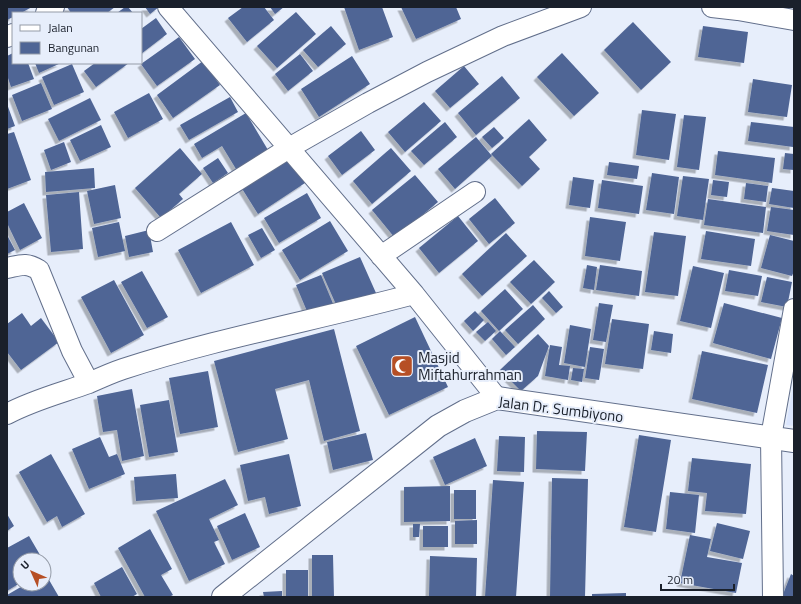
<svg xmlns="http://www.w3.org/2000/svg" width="801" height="604" viewBox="0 0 801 604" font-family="'Titillium Web',sans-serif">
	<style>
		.built { fill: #dae5fd }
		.building { fill: #4f6595; filter: url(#shadow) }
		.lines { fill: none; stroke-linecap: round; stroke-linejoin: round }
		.minor-casing { stroke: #626f8b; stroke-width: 22 }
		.tertiary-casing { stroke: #626f8b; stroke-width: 24 }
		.minor { stroke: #fff; stroke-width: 20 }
		.tertiary { stroke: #fff; stroke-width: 22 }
		.labels { text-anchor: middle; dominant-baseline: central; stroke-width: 4; stroke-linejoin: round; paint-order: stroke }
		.poi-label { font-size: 15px; fill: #1a202b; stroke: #e7eefb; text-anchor: start }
		.street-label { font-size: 15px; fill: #1a202b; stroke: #e7eefb }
	</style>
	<defs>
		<filter id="shadow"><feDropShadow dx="-3.5" dy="3.5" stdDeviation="0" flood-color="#0004"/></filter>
	</defs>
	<rect width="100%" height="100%" fill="#e7eefb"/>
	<path class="built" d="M794,381V426L786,425Z"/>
	<path class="building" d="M7,7H32L21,13H13V17L7,20Z
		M67,7H115L107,13H71Z
		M125,7H128L133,13H117Z
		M145,7H159L150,14Z
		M243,7H264L274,20L247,42L228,18Z
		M270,7H284L275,14Z
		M344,7H382L393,37L359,50Z
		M401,7H456L461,19L416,39Z
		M296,12L316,34L277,68L257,46Z
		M156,18L167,34L141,54V29Z
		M633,22L671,62L641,90L604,50Z
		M331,26L346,44L318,67L303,50Z
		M703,26L748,32L744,63L698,57Z
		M179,37L195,59L157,86L141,64Z
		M13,53V63H28L34,79L11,87L7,75V56Z
		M562,53L599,93L574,116L537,77Z
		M300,54L313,71L288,91L275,74Z
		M352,56L370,84L319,117L301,89Z
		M203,61L220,85L173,118L157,95Z
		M35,63H61L39,73Z
		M95,63H129L96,87L84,71Z
		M72,64L84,92L54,105L42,77Z
		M464,66L479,84L450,108L435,91Z
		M502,76L520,98L476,135L458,113Z
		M753,79L792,85L787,117L748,112Z
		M41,83L52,109L22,121L12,95Z
		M149,93L163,119L128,138L114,112Z
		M230,97L238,112L189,140L180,125Z
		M90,98L101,120L59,141L48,119Z
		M424,102L441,121L405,152L388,132Z
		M7,104L15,126L7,129Z
		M642,110L676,114L669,160L636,155Z
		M246,113L268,150L236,169L222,146L202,158L194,144Z
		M684,115L706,117L699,170L677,167Z
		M529,119L547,140L529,157L540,169L522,186L491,154Z
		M445,122L457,137L424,165L411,151Z
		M751,122L794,127L793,147L748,141Z
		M101,125L111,147L80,161L70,140Z
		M494,127L504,138L492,148L482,137Z
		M361,131L375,150L342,175L328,156Z
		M14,132L31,180L7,189V134Z
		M476,137L492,156L455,189L438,169Z
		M64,142L71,162L51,170L44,150Z
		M180,148L202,174L179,194L183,199L161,218L135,188Z
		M391,148L411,171L372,204L353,181Z
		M718,151L775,158L772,183L715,175Z
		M785,153L794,154V170L783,169Z
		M287,156L305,183L258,214L241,187Z
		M218,158L228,173L213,183L203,168Z
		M609,162L639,166L637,179L607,175Z
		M94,168L95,188L46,192L45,172Z
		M652,173L679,177L674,214L646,210Z
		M415,175L438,202L395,238L372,210Z
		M683,176L709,179L703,220L677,216Z
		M573,177L594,180L590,208L569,205Z
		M602,180L643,186L639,214L598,208Z
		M713,180L729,182L727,197L711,195Z
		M746,183L768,186L766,202L744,199Z
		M115,185L121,218L94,224L87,191Z
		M772,188L794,191V208L769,204Z
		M79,192L83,249L51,252L46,195Z
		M307,193L321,218L279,243L264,218Z
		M495,198L515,223L489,244L469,219Z
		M708,199L766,207L763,233L704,225Z
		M24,203L42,238L20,250L7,223V212Z
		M771,207L794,210V235L767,231Z
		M458,216L478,241L439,273L419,248Z
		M590,217L626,222L620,261L585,256Z
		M330,221L348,251L300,280L282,250Z
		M119,222L125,251L98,257L92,228Z
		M231,222L254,265L201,293L178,250Z
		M262,228L275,250L261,258L248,235Z
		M149,230L153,252L129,257L125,236Z
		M706,231L755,239L751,266L701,259Z
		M654,232L686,236L678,296L645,292Z
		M506,233L527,256L482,296L462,274Z
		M7,235L15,250L7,254Z
		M770,235L794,241V271L792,276L761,268Z
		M360,257L376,293L338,309L322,273Z
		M534,260L555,282L531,304L510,282Z
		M587,265L597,267L594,290L583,288Z
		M600,265L642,271L639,296L596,290Z
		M693,266L724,273L711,328L680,321Z
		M729,270L762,276L758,296L725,291Z
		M142,271L168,317L147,328L121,282Z
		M321,275L334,306L309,316L296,285Z
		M767,277L792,282L787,307L761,302Z
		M114,280L144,335L111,353L81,297Z
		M505,289L523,309L499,331L481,311Z
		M549,291L563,307L556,313L542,298Z
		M599,303L613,305L606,342L593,340Z
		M724,303L782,318L771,359L713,343Z
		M533,305L545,319L518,344L505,330Z
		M475,311L484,320L473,331L464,321Z
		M22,313L31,326L41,318L59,342L21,370L7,352V324Z
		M415,317L448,387L389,415L356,346Z
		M612,319L649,324L643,369L605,364Z
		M488,322L496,331L485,341L476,332Z
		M570,325L591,329L585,367L564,363Z
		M334,329L360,431L324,441L309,380L275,389L288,439L238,452L214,361Z
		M500,331L515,347L506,355L492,339Z
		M654,331L673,334L671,353L651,350Z
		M538,334L549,346L538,376L521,391L500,370Z
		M550,345L562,347L559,365L570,366L568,380L545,376Z
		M590,347L604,349L599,380L585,378Z
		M702,351L768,365L757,413L692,399Z
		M573,368L584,369L582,382L571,380Z
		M208,371L218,427L180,434L169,378Z
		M132,389L144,456L122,461L117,430L103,432L97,396Z
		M169,400L178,452L149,457L140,405Z
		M537,431L587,432L585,471L536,469Z
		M366,433L373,460L333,470L327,442Z
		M639,435L671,440L656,532L624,527Z
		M499,436L525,437L524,472L497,471Z
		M100,437L109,457L117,454L125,474L89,489L72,449Z
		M475,438L487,466L445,485L433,457Z
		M51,454L85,514L62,527L57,516L47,522L19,472Z
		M289,454L301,506L269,514L265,497L248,501L240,465Z
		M692,458L751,464L746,514L705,511L707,493L688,491Z
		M176,474L178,498L136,501L134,477Z
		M552,478L588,479L585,597H550Z
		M225,479L238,505L209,519L219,540L214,542L225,564L189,581L156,511Z
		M493,480L524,482L516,597H485Z
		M450,486V521L404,522V487Z
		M454,490H476V519H454Z
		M670,492L699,495L695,533L666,529Z
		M245,513L260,547L232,560L217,526Z
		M7,514L14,526L7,531Z
		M477,520V544H455V521Z
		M717,523L750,531L743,559L710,551Z
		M413,524H420L419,537H413Z
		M423,526H448V547H423Z
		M150,529L172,569L161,575L173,595L169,597H145L118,548Z
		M690,535L711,539L707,557L742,563L736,593L680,583Z
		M29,536L43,560H20V583L7,591V548Z
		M312,555H333L334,597H312Z
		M430,556L477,558L476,597H429Z
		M122,567L137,594L132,597H101L94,583Z
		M286,570H308V597H286Z
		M45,573L59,597H7V595L26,584H44V574Z
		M791,574L794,576V597H782Z
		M282,591V597H264L263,592Z
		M626,593V597H592V594Z"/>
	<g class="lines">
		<g class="minor-casing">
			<path id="minor" d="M168,7L414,294L497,398
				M712,7L738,10L794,20
				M46,13L54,7
				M7,37L13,34
				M157,231L289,148L368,103L427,72L503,36L581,7
				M381,256L475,192
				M7,268C21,265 26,262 39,270L72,351L89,383
				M7,414C33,400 61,393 89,383C100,378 111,373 123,369C218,338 317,320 414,294
				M773,597L771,437L794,309"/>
		</g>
		<g class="tertiary-casing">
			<path id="tertiary" d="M223,597L438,426L465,411L497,398L794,441"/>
		</g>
		<use href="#minor" class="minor"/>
		<use href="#tertiary" class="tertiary"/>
	</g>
	<defs>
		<g id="mosque-square" transform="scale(1.15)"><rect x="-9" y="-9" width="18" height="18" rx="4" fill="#b64f25" stroke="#e7eefb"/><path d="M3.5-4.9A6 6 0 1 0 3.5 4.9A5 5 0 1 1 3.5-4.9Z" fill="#fff"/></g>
	</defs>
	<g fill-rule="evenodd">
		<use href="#mosque-square" x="402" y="366"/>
	</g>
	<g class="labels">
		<g class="poi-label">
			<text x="418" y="357">Masjid<tspan x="418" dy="17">Miftahurrahman</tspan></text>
		</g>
		<g class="street-label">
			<text transform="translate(561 409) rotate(7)">Jalan Dr. Sumbiyono</text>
		</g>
	</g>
	<rect width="801" height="604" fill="none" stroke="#1a202b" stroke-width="16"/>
	<rect x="12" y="12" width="130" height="52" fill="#e7eefb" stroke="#959ca8"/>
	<rect x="20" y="25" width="20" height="6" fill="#ffffff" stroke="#959ca8"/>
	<text x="48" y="32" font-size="12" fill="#1a202b">Jalan</text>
	<rect x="20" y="42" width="20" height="12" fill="#4f6595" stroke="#959ca8"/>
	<text x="48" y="52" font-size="12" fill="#1a202b">Bangunan</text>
	<g transform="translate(32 572) rotate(315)"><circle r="19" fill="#e7eefb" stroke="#959ca8"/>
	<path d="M0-3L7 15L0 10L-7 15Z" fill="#b64f25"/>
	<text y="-6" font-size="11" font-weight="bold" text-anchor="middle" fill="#1a202b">U</text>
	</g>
	<path d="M661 584v6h73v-6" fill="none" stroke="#1a202b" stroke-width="2"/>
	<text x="667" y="584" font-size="12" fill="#1a202b" stroke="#e7eefb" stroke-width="3" paint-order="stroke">20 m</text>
</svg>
